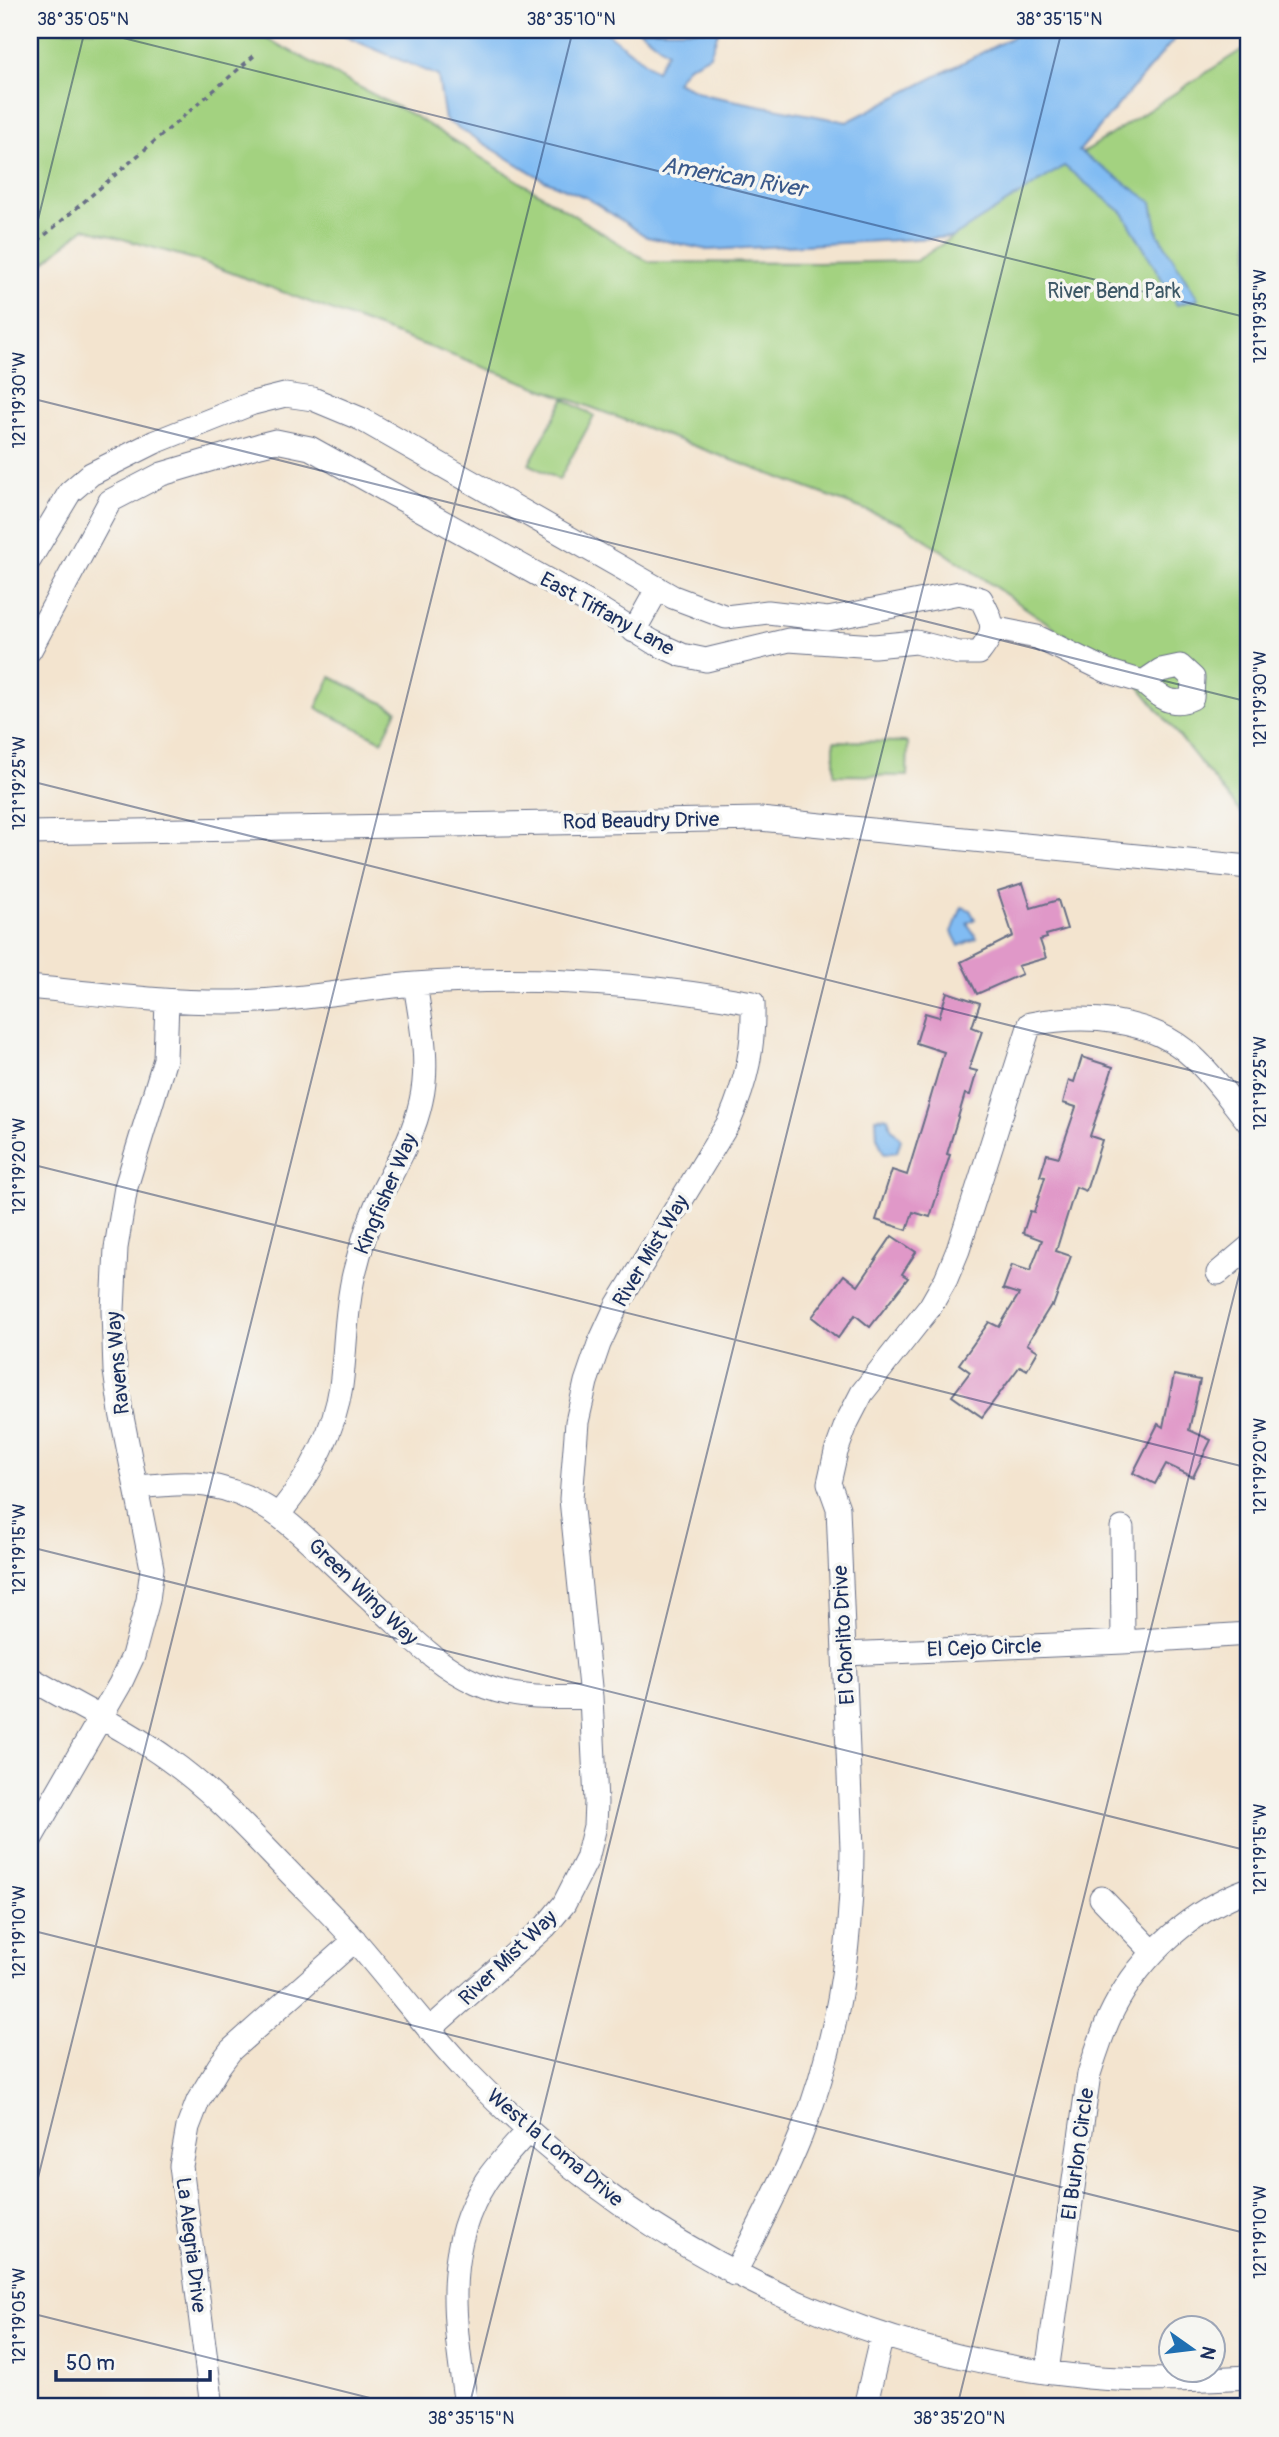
<svg xmlns="http://www.w3.org/2000/svg" width="1279" height="2437" viewBox="0 0 1279 2437" font-family="Pangolin,sans-serif">
	<style>
		.green { fill: #a3d280; stroke: #5f806f; stroke-width: 2 }
		.water { fill: #81bcf3; stroke: #4e76a8; stroke-width: 2 }
		.building { fill: #e098c8 }
		.lines { fill: none; stroke-linecap: round; stroke-linejoin: round }
		.minor-casing { stroke: #676e86; stroke-width: 25 }
		.path { stroke: #676e86; stroke-width: 3.5; stroke-dasharray: 5 5; stroke-linecap: butt }
		.minor { stroke: #fff; stroke-width: 23 }
		.ticks { fill: none; stroke: #1b2f5e; stroke-width: 2; stroke-opacity: 0.45 }
		.labels { text-anchor: middle; dominant-baseline: central; stroke-width: 7; stroke-linejoin: round; paint-order: stroke }
		.park-label { font-size: 21px; fill: #3d5866; stroke: #f6f6f2 }
		.street-label { font-size: 21px; fill: #1b2f5e; stroke: #f6f6f2 }
		.water-label { font-size: 23px; font-style: italic; fill: #3a598b; stroke: #f6f6f2 }
		.neatline { fill: none; stroke: #1b2f5e; stroke-width: 2.5 }
		.ticks-label { font-size: 18px; text-anchor: middle; fill: #1b2f5e }
	</style>
	<rect width="100%" height="100%" fill="#f6f6f2"/>
	<filter id="ink" filterUnits="userSpaceOnUse"><feTurbulence type="fractalNoise" baseFrequency=".0143" numOctaves="2"/><feDisplacementMap in="SourceGraphic" scale="14" xChannelSelector="R" yChannelSelector="G"/><feConvolveMatrix kernelMatrix="1 2 1 2 8 2 1 2 1" color-interpolation-filters="sRGB"/></filter>
	<filter id="wash" filterUnits="userSpaceOnUse"><feTurbulence type="fractalNoise" baseFrequency=".00686" numOctaves="4" result="noise"/><feDisplacementMap in="SourceGraphic" scale="28" xChannelSelector="R" yChannelSelector="G"/><feGaussianBlur stdDeviation="1.57" result="paint"/><feColorMatrix in="noise" values="0 0 0 0 0 0 0 0 0 0 0 0 0 0 0 0 0 1.4 0 .05"/><feComposite in="paint" operator="in"/></filter>
	<g filter="url(#wash)">
		<rect width="100%" height="100%" fill="#f3e4cf"/>
		<path class="green" d="M30,30H250L411,114L649,262L818,263L916,261L1249,45V823L1138,685L903,524L197,260L84,228L30,275Z
			M564,399L594,416L559,480L529,464Z
			M331,677L397,710L382,741L316,708Z
			M834,741L908,742L907,776L834,775Z"/>
		<path class="water" d="M330,30H603L656,71L667,52L639,30H719L710,55L687,67L676,82L706,95L847,122L1026,30H1182L1079,151L1152,202L1158,234L1198,299L1177,305L1123,213L1064,166L953,237L708,250L647,237L587,198L544,180L445,120L438,76Z
			M962,907L970,910L975,919L967,923L977,938L959,946L952,932Z
			M888,1117L891,1128L901,1139L897,1152L884,1154L877,1137L876,1118Z"/>
		<g id="blocks">
			<path class="building" d="M1023,883L1031,908L1058,900L1067,929L1046,935L1047,938L1040,940L1046,958L1018,966L1022,974L977,994L961,962L1013,936L998,891Z
				M947,992L980,1003L972,1027L982,1031L969,1069L977,1071L970,1095L965,1094L947,1154L950,1155L930,1217L913,1212L907,1230L876,1220L892,1170L907,1175L927,1110L944,1052L916,1043L925,1013L939,1017Z
				M1082,1057L1113,1067L1090,1136L1102,1140L1086,1191L1076,1187L1056,1251L1071,1256L1053,1306L1051,1305L1027,1344L1038,1351L1027,1370L1020,1366L982,1417L952,1396L970,1372L959,1364L989,1322L999,1327L1019,1294L1003,1289L1012,1265L1030,1271L1042,1240L1023,1233L1030,1211L1034,1212L1045,1177L1040,1176L1047,1154L1059,1157L1076,1107L1063,1103L1069,1080L1074,1082Z
				M892,1236L916,1252L902,1274L908,1278L870,1327L855,1315L838,1338L812,1317L844,1275L858,1286Z
				M1174,1375L1200,1380L1189,1430L1211,1440L1193,1477L1166,1464L1155,1484L1133,1473L1158,1424L1163,1427Z"/>
		</g>
	</g>
	<g filter="url(#ink)">
		<use href="#blocks" fill-opacity="0" stroke="#676e86" stroke-width="2"/>
		<g class="lines">
			<g class="minor-casing">
				<path id="minor" d="M30,559L70,492L91,474L155,442L253,403L285,395L313,399L361,419L673,597L726,617L768,612L828,619L959,593L981,599C994,624 997,630 979,653H959L916,642L874,646L789,640L706,660L682,655L653,642L603,611L310,448L276,441L260,445L162,474L110,501L30,650
					M992,628L1037,637L1107,671L1143,682L1161,670L1180,666L1193,678L1192,698C1171,708 1158,696 1143,682
					M634,631L658,588
					M30,833L760,819L1249,867
					M30,987C98,994 167,1003 236,1002C296,1001 355,989 415,984C529,975 641,983 753,1003C754,1048 747,1080 729,1122L616,1307L599,1344L586,1382L577,1422L571,1499L591,1697L596,1802L595,1826L587,1859L564,1904L545,1927L429,2030
					M1218,1273L1249,1247
					M137,1487C160,1485 183,1482 206,1485C259,1493 293,1525 330,1561C352,1582 374,1602 396,1623C420,1647 445,1669 476,1683C513,1700 552,1698 591,1697
					M279,1514C309,1477 334,1434 341,1386C346,1349 345,1311 354,1274C360,1250 367,1226 377,1203C393,1169 413,1139 421,1101C430,1062 421,1023 415,984
					M1122,1528L1123,1642
					M845,1654L1123,1642L1249,1634
					M30,1678C75,1705 127,1729 169,1760C213,1791 250,1832 287,1870C311,1895 336,1918 358,1944C395,1987 429,2032 468,2073C632,2242 851,2356 1088,2377C1141,2382 1196,2380 1249,2377
					M30,1840L120,1684L133,1656L148,1600L152,1568L121,1412L115,1371L113,1310L116,1248L126,1187L165,1059L167,1001
					M1101,1898L1153,1952
					M734,2274C758,2229 782,2182 801,2135C837,2043 852,1947 852,1848L838,1508L829,1483L836,1452L847,1422L862,1393L930,1307L946,1279L958,1250L1030,1024C1085,1014 1150,1017 1193,1057C1214,1076 1231,1101 1249,1123
					M1047,2372L1089,2074C1096,2052 1103,2029 1114,2008C1142,1954 1192,1910 1249,1889
					M212,2407L181,2166L188,2127L198,2101L219,2066L231,2050L355,1940
					M466,2407C456,2328 440,2253 486,2181C498,2163 514,2147 528,2131
					M865,2407L882,2335"/>
			</g>
			<path class="path" d="M30,248L255,55"/>
			<use href="#minor" class="minor"/>
		</g>
	</g>
	<path class="ticks" d="M91,30L1249,318M30,252L85,30M30,398L1249,702M30,781L1249,1085M30,1164L1249,1468M30,1547L1249,1851M30,1930L1249,2234M30,2210L573,30M30,2313L406,2407M469,2407L1062,30M957,2407L1249,1235"/>
	<g class="labels">
		<g class="park-label">
			<text x="1114" y="291">River Bend Park</text>
		</g>
		<g class="street-label">
			<text transform="translate(607 614) rotate(29)">East Tiffany Lane</text>
			<text transform="translate(641 821) rotate(-1)">Rod Beaudry Drive</text>
			<text transform="translate(386 1194) rotate(-67)">Kingfisher Way</text>
			<text transform="translate(651 1251) rotate(-59)">River Mist Way</text>
			<text transform="translate(118 1363) rotate(-95)">Ravens Way</text>
			<text transform="translate(363 1592) rotate(44)">Green Wing Way</text>
			<text transform="translate(844 1635) rotate(-93)">El Chorlito Drive</text>
			<text transform="translate(984 1648) rotate(-2)">El Cejo Circle</text>
			<text transform="translate(508 1958) rotate(-44)">River Mist Way</text>
			<text transform="translate(555 2148) rotate(40)">West la Loma Drive</text>
			<text transform="translate(1078 2154) rotate(-82)">El Burlon Circle</text>
			<text transform="translate(191 2245) rotate(83)">La Alegria Drive</text>
		</g>
		<g class="water-label">
			<text transform="translate(734 177) rotate(10)">American River</text>
		</g>
	</g>
	<rect width="1279" height="2437" fill="none" stroke="#f6f6f2" stroke-width="77"/>
	<g transform="translate(1192 2349) rotate(104)"><circle r="33" fill="#f6f6f2" stroke="#9ea6b7" stroke-width="2"/>
	<path d="M0-5L12 26L0 18L-12 26Z" fill="#1f6fb2"/>
	<text y="-10" font-size="19" font-weight="bold" text-anchor="middle" fill="#1b2f5e">N</text>
	</g>
	<path d="M56 2370v10h154v-10" fill="none" stroke="#1b2f5e" stroke-width="3.5"/>
	<text x="66" y="2370" font-size="21" fill="#1b2f5e" stroke="#f6f6f2" stroke-width="5" paint-order="stroke">50 m</text>
	<rect x="38" y="38" width="1202" height="2360" class="neatline"/>
	<g class="ticks-label">
		<text x="83" y="25">38°35'05"N</text>
		<text x="571" y="25">38°35'10"N</text>
		<text x="1059" y="25">38°35'15"N</text>
		<text transform="translate(1260 316) rotate(-90)" y="6">121°19'35"W</text>
		<text transform="translate(19 400) rotate(-90)" y="6">121°19'30"W</text>
		<text transform="translate(1260 699) rotate(-90)" y="6">121°19'30"W</text>
		<text transform="translate(19 783) rotate(-90)" y="6">121°19'25"W</text>
		<text transform="translate(1260 1083) rotate(-90)" y="6">121°19'25"W</text>
		<text transform="translate(19 1166) rotate(-90)" y="6">121°19'20"W</text>
		<text transform="translate(1260 1466) rotate(-90)" y="6">121°19'20"W</text>
		<text transform="translate(19 1549) rotate(-90)" y="6">121°19'15"W</text>
		<text transform="translate(1260 1849) rotate(-90)" y="6">121°19'15"W</text>
		<text transform="translate(19 1932) rotate(-90)" y="6">121°19'10"W</text>
		<text transform="translate(1260 2232) rotate(-90)" y="6">121°19'10"W</text>
		<text transform="translate(19 2316) rotate(-90)" y="6">121°19'05"W</text>
		<text x="471" y="2424">38°35'15"N</text>
		<text x="959" y="2424">38°35'20"N</text>
	</g>
</svg>
